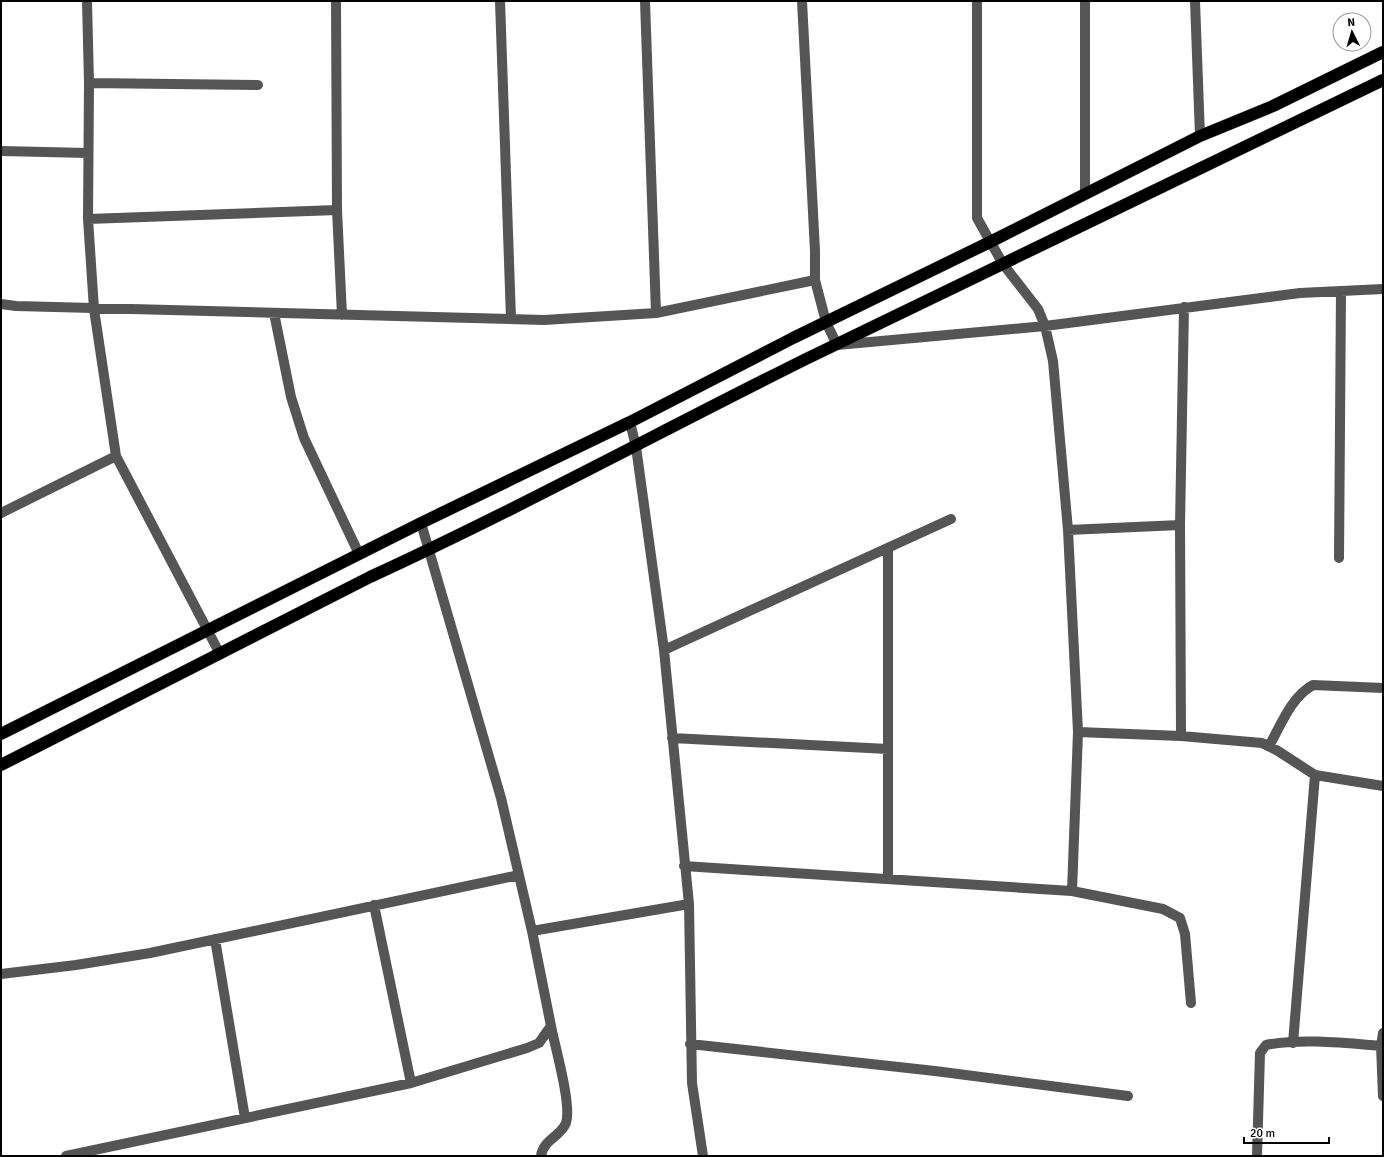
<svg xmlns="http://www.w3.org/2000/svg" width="1384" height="1157" viewBox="0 0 1384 1157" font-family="Signika,sans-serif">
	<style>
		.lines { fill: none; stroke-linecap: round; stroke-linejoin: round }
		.highway-casing { stroke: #dbdbdb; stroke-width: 13 }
		.minor { stroke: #555; stroke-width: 10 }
		.highway { stroke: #000; stroke-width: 12 }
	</style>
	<rect width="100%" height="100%" fill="#fff"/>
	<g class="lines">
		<g class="highway-casing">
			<path id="highway" d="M1,734L421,523L630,422L793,338L990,242L1200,136L1273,106L1383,52
				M1,765L370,577C518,509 661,431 806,359C998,265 1191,174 1383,80"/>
		</g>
		<path class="minor" d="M87,1L89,83L88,219L94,309L116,456L220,654
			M336,1L337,210L342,315
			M500,1L511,319
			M645,1L656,313
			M802,1L815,251V280L826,322L837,345L1045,326L1300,293L1383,289
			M977,1V218L1003,264L1038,309L1045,326L1053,361L1068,530L1078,732L1072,891
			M1195,1L1200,136
			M89,83L258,85
			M1,151L88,153
			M1085,194V1
			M88,219L337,210
			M1,304L16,306L544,320L656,313L815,280
			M274,313L291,397L304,438L359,554
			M630,422L636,447L664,650L689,904L692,1083L703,1156
			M1,513L116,456
			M1068,530L1180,525
			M888,548V879
			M1339,558L1341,291
			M664,650L951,519
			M1078,732L1181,736L1262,743L1278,751L1315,775L1383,786
			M1181,736L1180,525L1184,307
			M672,738L888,749
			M1269,746C1281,725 1291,697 1313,685L1383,688
			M684,866L1072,891L1163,909L1180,918L1185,934L1191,1003
			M374,905L411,1083
			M532,931L689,904
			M215,939L245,1118
			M1,974L76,965L150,953L519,875
			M1383,1033L1381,1046L1383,1096
			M1293,1043L1315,775
			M690,1044L935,1071L1128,1096
			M66,1156L411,1083L527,1048L539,1043L551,1026L532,931L501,798L421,523
			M541,1156C543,1140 560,1137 566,1123C572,1105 555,1047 551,1026
			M1257,1156L1260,1053L1266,1045C1301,1038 1345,1043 1381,1046"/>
		<use href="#highway" class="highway"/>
	</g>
	<rect width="1384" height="1157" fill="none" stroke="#000000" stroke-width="4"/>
	<g transform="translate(1352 32) rotate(355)"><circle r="19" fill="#ffffff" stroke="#999999"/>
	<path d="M0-3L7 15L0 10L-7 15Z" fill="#000000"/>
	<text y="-6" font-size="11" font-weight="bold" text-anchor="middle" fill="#000000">N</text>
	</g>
	<path d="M1244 1137v6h85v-6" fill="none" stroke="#000000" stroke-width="2"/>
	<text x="1250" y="1137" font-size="12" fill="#000000" stroke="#ffffff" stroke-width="3" paint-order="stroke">20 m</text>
</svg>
